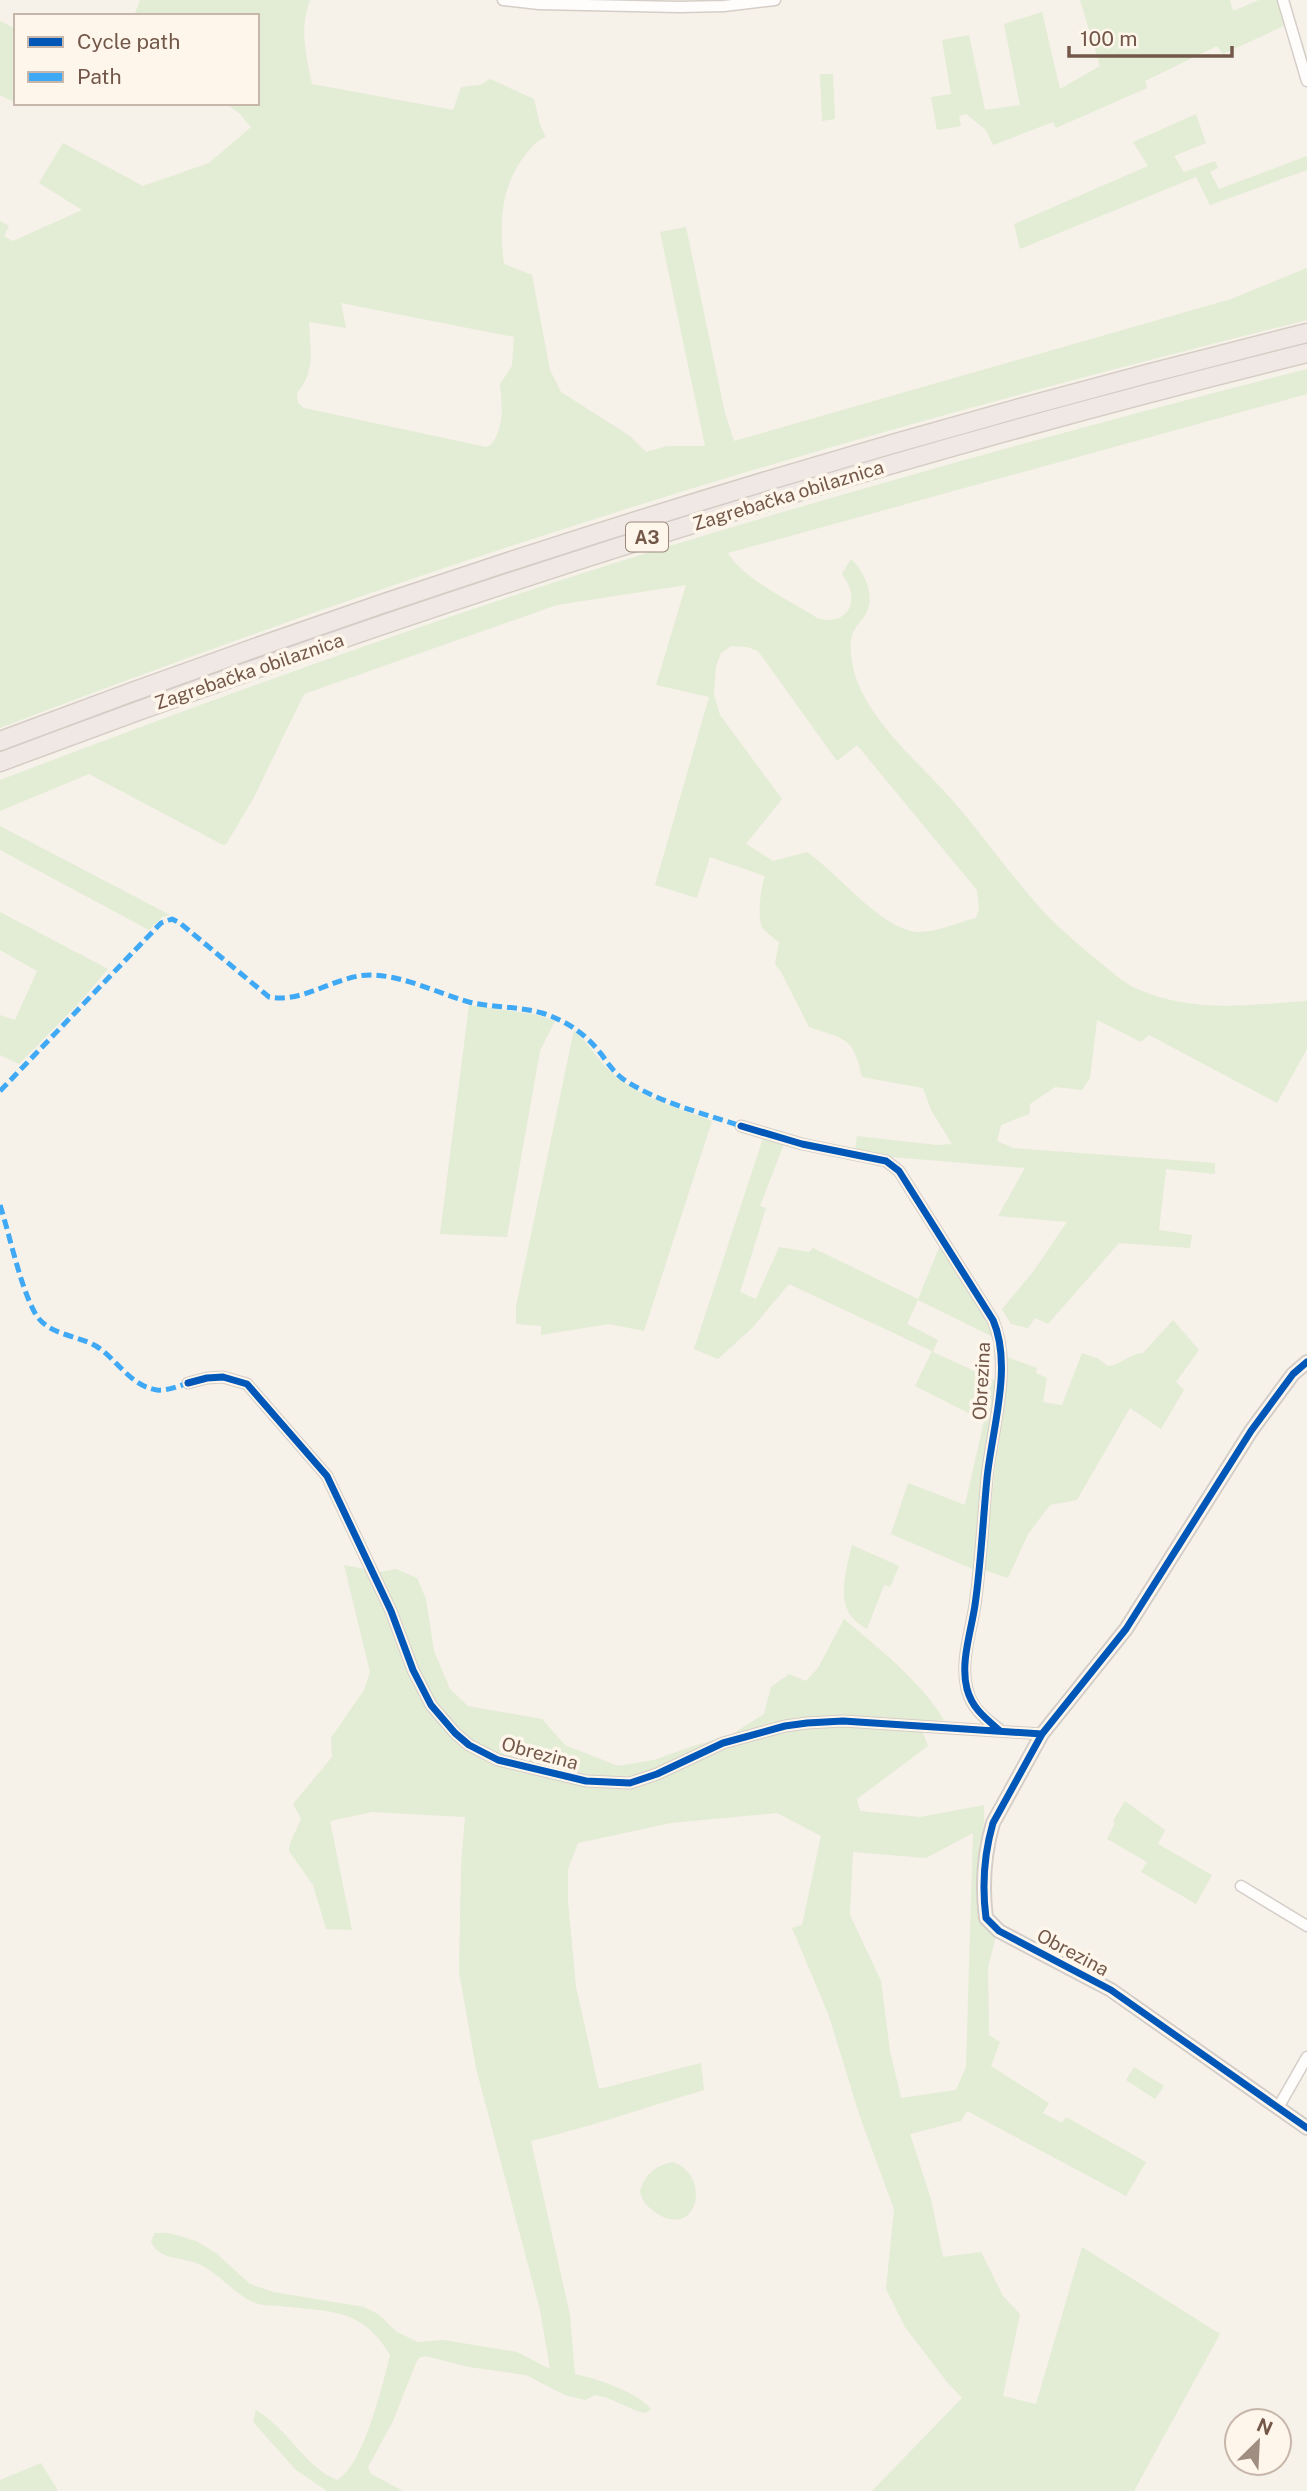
<svg xmlns="http://www.w3.org/2000/svg" width="1307" height="2491" viewBox="0 0 1307 2491" font-family="'Public Sans',sans-serif">
	<style>
		.green { fill: #e3ecd4; fill-rule: evenodd }
		.lines { fill: none; stroke-linecap: round; stroke-linejoin: round }
		.minor-casing { stroke: #d5cec8; stroke-width: 13 }
		.tertiary-casing { stroke: #d5cec8; stroke-width: 16 }
		.motorway-casing { stroke: #d5ccc5; stroke-width: 21 }
		.minor { stroke: #fefdfc; stroke-width: 10 }
		.tertiary { stroke: #fefdfc; stroke-width: 12 }
		.motorway { stroke: #f0e8e4; stroke-width: 18 }
		.quiet { stroke: #3fa9f5; stroke-width: 5; stroke-dasharray: 10 5; stroke-linecap: butt }
		.cycleway-casing { stroke: #fef6ea; stroke-width: 11 }
		.cycleway { stroke: #0057b8; stroke-width: 7 }
		.labels { text-anchor: middle; dominant-baseline: central; stroke-width: 7; stroke-linejoin: round; paint-order: stroke }
		.shield { fill: #fef6ea; stroke: #9d877a; stroke-width: 2 }
		.shield-label { font-size: 18px; font-weight: bold; fill: #73584a }
		.street-label { font-size: 19px; fill: #73584a; stroke: #fef6ea }
	</style>
	<rect width="100%" height="100%" fill="#f6f1e9"/>
	<path class="green" d="M140,0H310C299,29 306,55 312,84L453,110L461,87L480,85L490,79L534,99L540,125L546,137C534,142 531,148 523,158C500,189 499,227 504,264L532,275L550,370L561,392L630,436L646,452L667,446H705L660,232L686,227L725,413L734,441L1231,299L1307,268V320C1051,384 796,453 545,535C362,594 180,659 0,728V221L9,226L4,236L13,241L82,210L39,183L63,143L143,186L209,163L251,127L240,114L225,103H257V16H134ZM341,303L514,337L512,366L500,384C502,406 505,426 491,445L486,447L304,408L298,403L297,393C316,371 310,350 309,322L346,328Z
		M1080,0H1230L1233,11L1259,0H1281L1288,24L1223,54L1217,46L1145,81L1147,88L1056,128L1053,122L993,145L986,130L966,114L959,116L961,126L937,130L931,97L951,94L942,40L969,35L985,110L1020,105L1004,24L1042,12L1060,89L1100,66Z
		M0,21L16,29V98L14,102L0,95Z
		M820,74H833L835,119L822,121Z
		M1196,114L1206,143L1174,156L1184,172L1215,161L1218,168L1210,172L1219,189L1307,156V170L1210,205L1196,177L1020,249L1014,224L1148,166L1133,142Z
		M1307,369V394L728,553C744,580 791,601 817,618C837,625 857,613 850,589C849,584 845,579 842,574L851,559C864,571 875,594 867,611C864,619 856,625 853,633C848,645 852,663 855,675C871,724 919,762 952,800C981,833 1006,869 1035,902C1053,924 1076,942 1097,960C1109,969 1122,982 1135,988C1193,1014 1246,1005 1307,1001V1049L1277,1103L1149,1035L1141,1042L1097,1020L1090,1078L1082,1090L1055,1087L1030,1104L1029,1114L1001,1125L997,1141L1013,1148L1215,1163V1174L1166,1169L1159,1230L1192,1235L1190,1248L1119,1243L1048,1324L1035,1318L1028,1328L1011,1324L1002,1309L1033,1272L1067,1222L998,1216L1025,1168L891,1157L855,1151L857,1136L937,1145L952,1144L931,1110L923,1088L862,1077C853,1036 846,1040 809,1027L780,970L775,964L779,942C774,938 766,933 762,927C757,916 761,886 765,876L710,857L697,898L655,885L709,697L656,685L686,585L557,605L304,694L252,801L226,844L223,845L89,774L0,811V780C236,690 474,604 716,532C912,473 1109,419 1307,369ZM731,646L747,647L758,651L837,761L857,745L977,890L979,908L976,918C959,922 937,932 919,932C882,931 837,872 807,852L773,861L746,844L782,799L720,715L714,695L716,666L721,653Z
		M0,826L170,915L162,917L149,930L0,850Z
		M0,912L108,969L78,1004L19,1064L0,1055V1015L15,1020L37,971L0,950Z
		M469,1005L534,1014L555,1021L540,1051L507,1237L440,1234Z
		M574,1030C590,1044 600,1065 618,1078C645,1099 681,1109 712,1121L644,1331L609,1324L541,1335V1326L516,1324V1306Z
		M763,1138L784,1144L760,1206L766,1208L740,1292L756,1299L779,1247L809,1252L813,1248L918,1299L939,1248L947,1252L990,1321L997,1339L918,1300L907,1324L938,1340L933,1352L996,1381L975,1570L891,1534L908,1483L965,1505L984,1421L915,1386L932,1351L789,1284L752,1328L718,1359L694,1349Z
		M1173,1320L1199,1350L1176,1382L1184,1390L1161,1429L1130,1408L1077,1500L1050,1505L1028,1534L1008,1578L984,1570L1007,1357L1037,1368L1036,1373L1047,1378L1043,1402L1062,1405L1082,1353L1099,1359L1108,1366C1123,1364 1128,1354 1143,1353Z
		M852,1545L899,1566L890,1587L884,1585L867,1629C862,1626 856,1622 853,1618C836,1600 847,1566 852,1545Z
		M344,1565L380,1572L396,1569L417,1578L426,1599L434,1651L450,1689L468,1706L542,1719L565,1745L618,1766L654,1760L693,1746L729,1736L764,1714L771,1687L789,1674L806,1681L818,1668L844,1619C879,1649 920,1680 944,1720L919,1723L928,1746L857,1799L860,1811L920,1817L984,1805C986,1836 971,1896 980,1921C983,1928 990,1932 996,1936L988,1967L989,2035L1000,2042L991,2066L1049,2103L1043,2113L1062,2123L1066,2117L1146,2162L1126,2196L967,2111L961,2121L910,2134L931,2199L943,2257L981,2252L1003,2296L1020,2314L1003,2396L1036,2404L1082,2247L1220,2334L1134,2491H872L962,2398L947,2382L905,2327L886,2289L894,2209L860,2117L829,2016L792,1928L802,1925L821,1836L777,1813L671,1823L578,1843L568,1869V1901L576,1987L599,2089L701,2063L704,2090C646,2107 590,2127 531,2141L570,2315L575,2374C597,2379 636,2391 651,2409L646,2413L637,2411L605,2397L595,2395L585,2400L565,2395L526,2375L469,2367L426,2356L419,2358L416,2363L393,2421L368,2467L371,2474L403,2491H327L296,2470L253,2422L256,2410C288,2429 305,2467 337,2480C363,2467 383,2384 390,2355C362,2307 330,2312 280,2306C271,2305 261,2306 253,2302C233,2293 220,2274 201,2265C183,2256 158,2261 151,2241L155,2233H169L196,2241L216,2253L250,2284L273,2292L364,2307L378,2314L397,2332L418,2342L443,2340L517,2352L550,2369L540,2310L476,2068L459,1972L461,1867L465,1817L372,1812L330,1821L352,1930L326,1929L313,1885L289,1851C289,1840 298,1829 301,1818L293,1804L332,1757L331,1738L364,1690L370,1672ZM973,1833L966,2067L956,2090L901,2098L890,2051L881,1981L850,1915L853,1852L926,1858Z
		M1125,1801L1165,1830L1158,1844L1212,1875L1196,1904L1141,1872L1147,1862L1107,1839L1115,1823L1113,1821Z
		M1134,2067L1164,2086L1155,2099L1126,2080Z
		M673,2162C712,2176 698,2240 656,2213C648,2207 642,2202 640,2191C645,2174 656,2165 673,2162Z
		M41,2463L58,2491H0V2480Z"/>
	<g class="lines">
		<g class="minor-casing">
			<path id="minor" d="M503,0L539,4L679,7L724,6L775,0
				M1283,0L1307,81
				M741,1126L802,1144L886,1161L899,1171L993,1320C1013,1366 992,1429 987,1477C983,1520 981,1562 975,1605C971,1631 960,1662 967,1689C971,1707 984,1718 999,1729
				M188,1383L207,1378L223,1377L247,1384L327,1476L391,1611L413,1670L431,1705L455,1733L469,1745L498,1760L586,1781L630,1783L657,1774L723,1743L785,1726L807,1723L843,1721L1042,1734
				M1241,1886L1307,1926
				M1279,2106L1307,2057"/>
		</g>
		<g class="tertiary-casing">
			<path id="tertiary" d="M1307,1362L1293,1374L1251,1431L1126,1629L1042,1734L993,1823C984,1854 982,1887 986,1918L999,1931L1111,1990L1307,2128"/>
		</g>
		<g class="motorway-casing">
			<path id="motorway" d="M0,741C428,579 863,443 1307,333
				M0,762C428,601 863,462 1307,353"/>
		</g>
		<use href="#minor" class="minor"/>
		<use href="#tertiary" class="tertiary"/>
		<use href="#motorway" class="motorway"/>
		<path class="quiet" d="M0,1091L161,923L172,919L180,923L269,997C304,1004 337,974 372,975C405,976 437,993 469,1002C493,1008 518,1006 542,1013C567,1021 586,1034 602,1055C608,1064 614,1072 623,1079C657,1102 702,1113 741,1126
			M0,1205C10,1236 20,1286 35,1313C47,1335 77,1335 96,1346C117,1359 130,1386 157,1390C167,1391 179,1386 188,1383"/>
		<g class="cycleway-casing">
			<path id="cycleway" d="M741,1126L802,1144L886,1161L899,1171L993,1320C1013,1366 992,1429 987,1478C983,1520 981,1563 975,1605C971,1632 960,1663 967,1689C972,1708 985,1718 999,1730
				M1307,1362L1293,1374L1251,1431L1126,1629L1042,1734L993,1823C984,1854 982,1887 986,1918L999,1931L1111,1990L1307,2128
				M188,1383L207,1378L223,1377L247,1384L327,1476L391,1611L413,1670L431,1705L455,1733L469,1745L498,1760L586,1781L630,1783L657,1774L723,1743L785,1726L807,1723L843,1721L1042,1734"/>
		</g>
		<use href="#cycleway" class="cycleway"/>
	</g>
	<g class="labels">
		<rect class="shield" x="626" y="522.5" width="42" height="29" rx="5"/>
		<g class="shield-label">
			<text x="647" y="537">A3</text>
		</g>
		<g class="street-label">
			<text transform="translate(788 495) rotate(-17)">Zagrebačka obilaznica</text>
			<text transform="translate(249 671) rotate(-19)">Zagrebačka obilaznica</text>
			<text transform="translate(981 1381) rotate(-87)">Obrezina</text>
			<text transform="translate(540 1753) rotate(15)">Obrezina</text>
			<text transform="translate(1073 1952) rotate(28)">Obrezina</text>
		</g>
	</g>
	<rect x="14" y="14" width="245" height="91" fill="#fef6ea" stroke="#c6b7aa" stroke-width="2"/>
	<rect x="28" y="37" width="35" height="10" fill="#0057b8" stroke="#c6b7aa" stroke-width="2"/>
	<text x="77" y="49" font-size="21" fill="#73584a">Cycle path</text>
	<rect x="28" y="72" width="35" height="10" fill="#3fa9f5" stroke="#c6b7aa" stroke-width="2"/>
	<text x="77" y="84" font-size="21" fill="#73584a">Path</text>
	<g transform="translate(1258 2442) rotate(24)"><circle r="33" fill="#fef6ea" stroke="#c6b7aa" stroke-width="2"/>
	<path d="M0-5L12 26L0 18L-12 26Z" fill="#a18e82"/>
	<text y="-10" font-size="19" font-weight="bold" text-anchor="middle" fill="#73584a">N</text>
	</g>
	<path d="M1069 46v10h163v-10" fill="none" stroke="#73584a" stroke-width="3.5"/>
	<text x="1080" y="46" font-size="21" fill="#73584a" stroke="#fef6ea" stroke-width="5" paint-order="stroke">100 m</text>
</svg>
